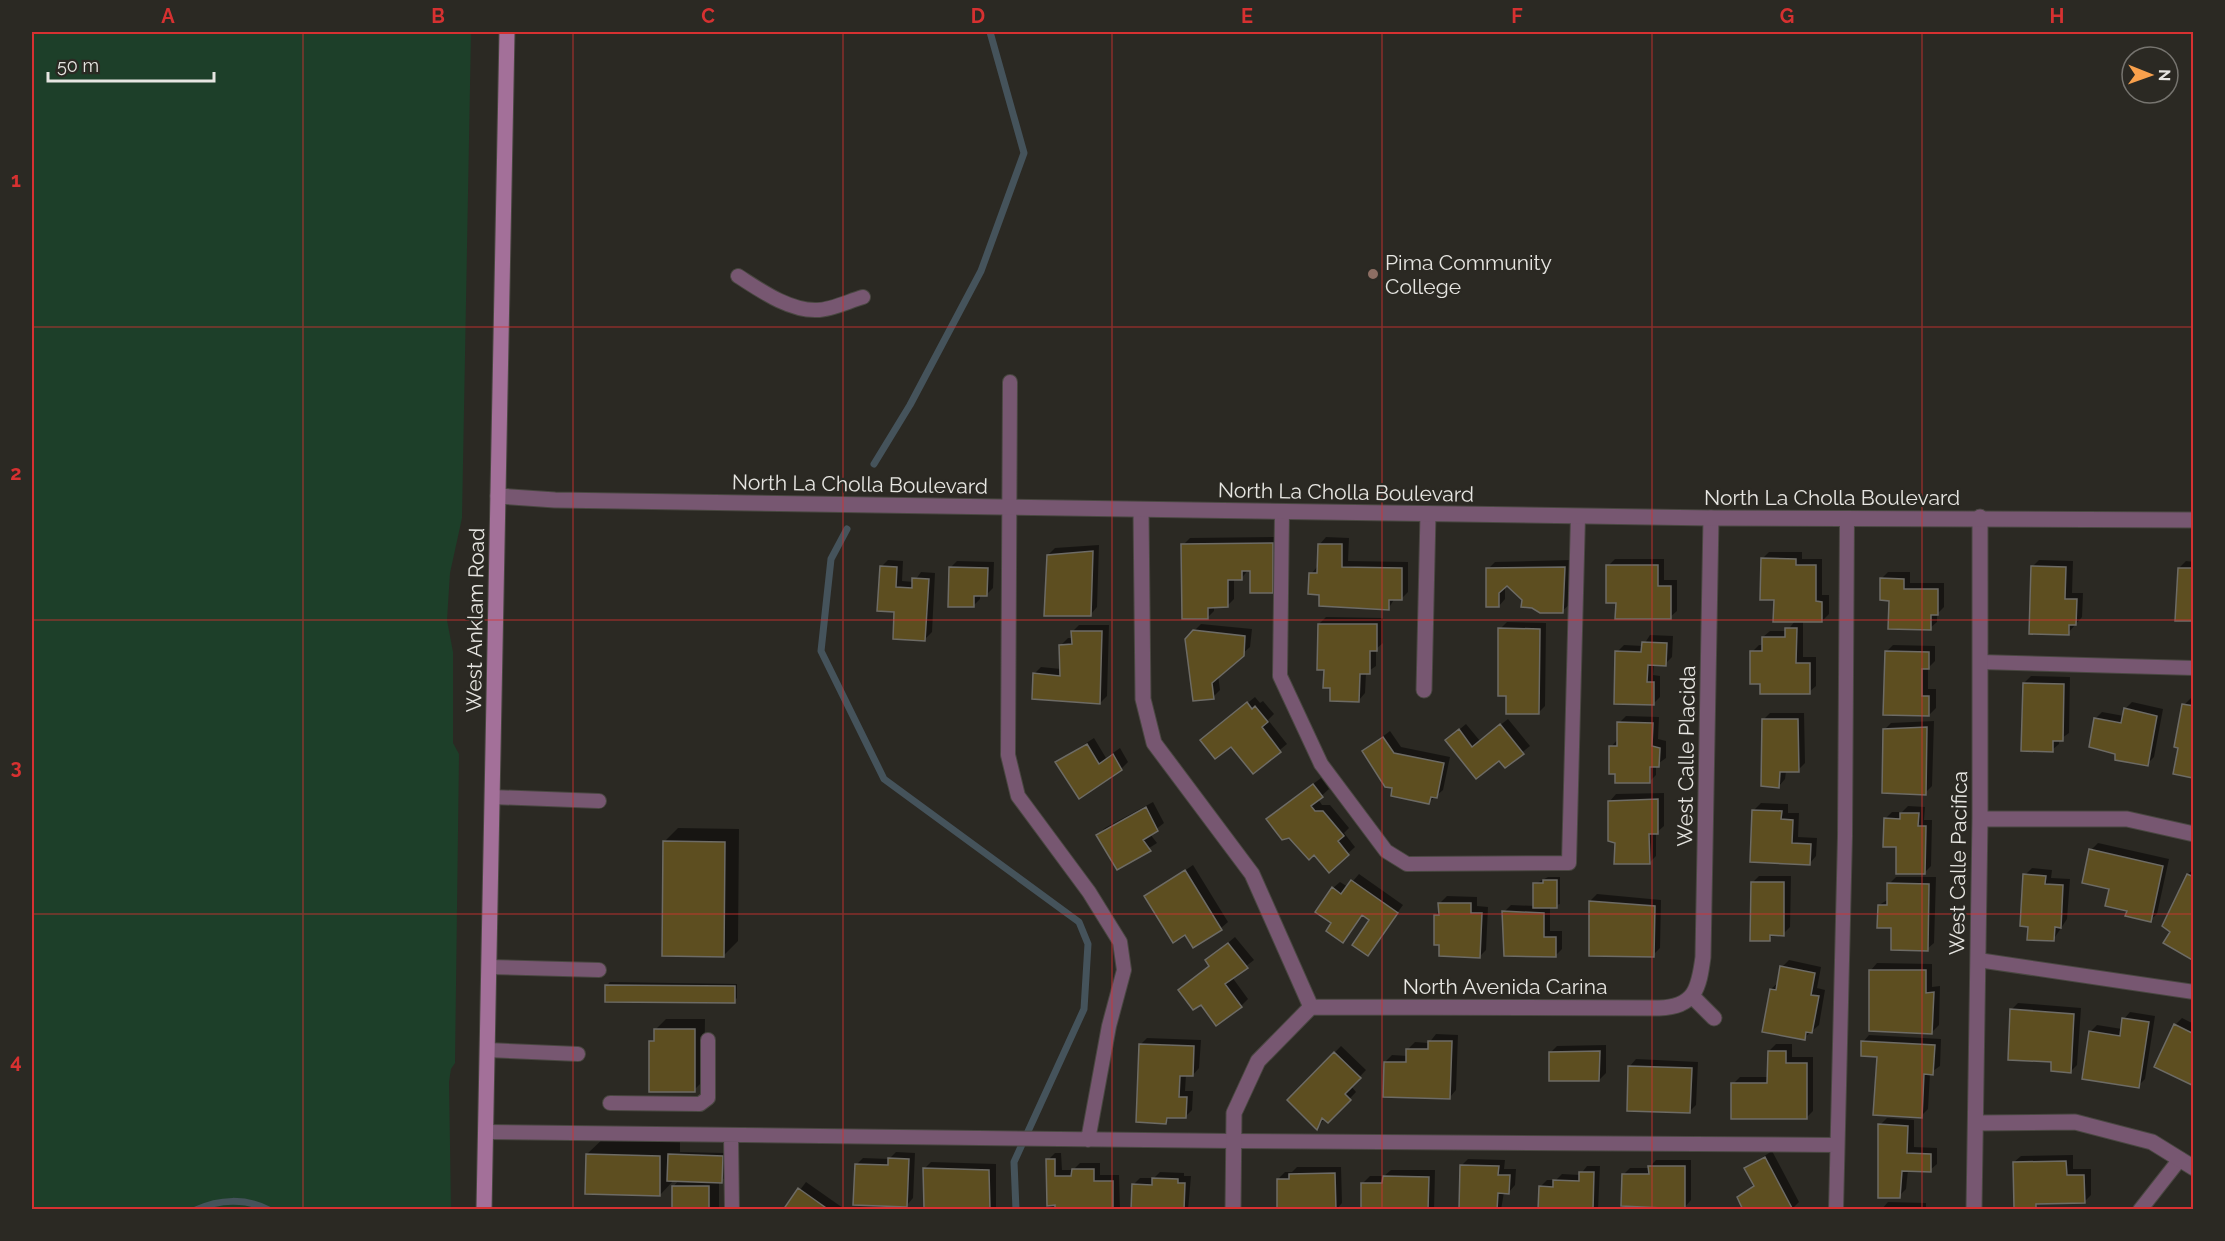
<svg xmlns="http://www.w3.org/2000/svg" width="2225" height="1241" viewBox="0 0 2225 1241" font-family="Raleway,sans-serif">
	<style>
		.green { fill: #1d3f29 }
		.shadow { fill: #0007 }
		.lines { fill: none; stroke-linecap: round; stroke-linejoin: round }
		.stream { stroke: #45535b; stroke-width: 7 }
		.building { fill: #5d4e20; stroke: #6d6b65; stroke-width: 1.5 }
		.service-casing { stroke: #494741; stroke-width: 16 }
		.minor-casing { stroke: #494741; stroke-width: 17 }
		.tertiary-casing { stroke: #494741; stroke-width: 17 }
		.secondary-casing { stroke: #494741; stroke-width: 17 }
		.service { stroke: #775771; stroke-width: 14 }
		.minor { stroke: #775771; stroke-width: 15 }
		.tertiary { stroke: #775771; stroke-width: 15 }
		.secondary { stroke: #a37099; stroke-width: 15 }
		.grid { fill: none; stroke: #d73131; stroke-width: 1.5; stroke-opacity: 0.55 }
		.education-dot { fill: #8d6e63; stroke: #2b2923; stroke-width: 2 }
		.labels { text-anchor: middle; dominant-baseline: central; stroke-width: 4.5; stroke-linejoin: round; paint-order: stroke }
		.poi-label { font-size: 21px; fill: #e6e5e1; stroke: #2b2923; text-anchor: start }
		.street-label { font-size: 21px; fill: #e6e5e1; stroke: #2b2923 }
		.neatline { fill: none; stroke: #d73131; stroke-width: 2 }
		.grid-label { font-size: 20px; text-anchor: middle; font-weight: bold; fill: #d73131 }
	</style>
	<rect width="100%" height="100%" fill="#2b2923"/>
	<path class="green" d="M32,32H471L462,518L450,573L447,620L453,652V743L459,754L455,1063L451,1069L449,1082L451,1209H32Z"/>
	<path class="shadow" d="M1279,537L1280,585L1273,592L1251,570H1248L1241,579H1234V599L1227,606H1214V611L1208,617L1183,545L1190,538Z
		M1326,537L1349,538L1348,561L1408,562V592L1401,599L1395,598L1388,609L1321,593L1311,574L1317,567L1320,544Z
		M1099,545L1097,607L1091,614L1048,555L1055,548Z
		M1769,552H1802V559H1822V595H1829V614L1822,621H1803V657H1816V686L1809,692L1762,683L1752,652L1759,645H1763V637L1770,631H1787L1795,621L1775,599L1762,559Z
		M1615,559H1664V580H1677V611L1670,617L1617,602L1608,566Z
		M888,560L903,561L902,581L914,582L921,572L935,573L932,632L925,639L896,611L881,567Z
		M1571,560L1569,605L1562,611L1523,599L1505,583V599L1499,606L1488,569L1495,562Z
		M2039,560L2073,561L2072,593H2083L2082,617L2068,633L2033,566Z
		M957,561L994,562L993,588L986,595L980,594V599L973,606L950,568Z
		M2186,561L2194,562V620L2179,568Z
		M1888,572H1910V583H1944V607L1937,614V622L1930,628L1890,599L1881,579Z
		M1326,617L1383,618V643L1376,649V666L1366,673L1365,693L1359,700L1331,687L1325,669L1319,624Z
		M1507,622L1546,623L1545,706L1538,713L1500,629Z
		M1201,624L1252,629L1250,647L1218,675L1220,690L1213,697L1194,631Z
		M1079,625H1109L1107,696L1100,703L1034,674L1041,667L1061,669V645L1068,638H1073L1072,632Z
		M1650,635L1673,636L1672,657L1665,664H1654L1653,675L1660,676V697L1653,704L1617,652L1624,645L1643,646Z
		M1893,645L1935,646V661L1928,668V689H1936V708L1929,715L1886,652Z
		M2031,676L2070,677L2069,733L2059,740V744L2052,750L2024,683Z
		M1255,697L1260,703L1263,701L1274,714L1268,720L1287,744L1253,772L1231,745L1209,734Z
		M2191,698L2194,699L2193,777L2184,705Z
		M2132,702L2163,709L2154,757L2147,764L2117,753L2095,719L2102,712L2124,716L2125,709Z
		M1770,713H1804L1805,763L1798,770L1786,771L1785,779L1779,786L1763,720Z
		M1626,716L1659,717L1658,739L1666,741V758L1656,765V775L1649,782L1611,747L1618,739L1619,723Z
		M1508,719L1530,746L1505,766L1499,759L1476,777L1454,734L1466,724L1480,741Z
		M1934,721L1932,786L1925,793L1884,730L1891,723Z
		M1390,731L1401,747L1450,757L1443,790L1429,802L1394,787L1364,751Z
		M1094,738L1106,758L1120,748L1128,762L1121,769L1057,762Z
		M1321,778L1329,789L1318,799L1322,805H1330L1349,828L1344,833L1355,847L1329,871L1275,813Z
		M1664,793V826L1656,833V856L1649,863L1616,842L1610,801L1616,794Z
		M1153,802L1164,823L1150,834L1157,843L1118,868L1098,835L1105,828Z
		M1761,803L1788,804V813H1799L1798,837L1817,838L1816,856L1810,863L1754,810Z
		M1908,806L1925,807L1924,820H1932L1931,866L1924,873L1898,845L1885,819L1892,812H1902Z
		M678,828L739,829L738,941L724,955L664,842Z
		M2098,843L2169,859L2157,914L2150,920L2128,910L2110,888L2091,850Z
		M1193,865L1228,922L1221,928L1186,933L1146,897Z
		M2032,868L2052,870L2051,878L2070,879L2067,919L2053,940L2025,875Z
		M2194,869V959L2172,932L2164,926L2188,874Z
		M1359,874L1403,905L1367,954L1371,920L1363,914L1343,941L1333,923V888L1340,882L1348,887Z
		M1759,876H1791L1790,927L1783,934H1774L1769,939L1752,883Z
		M1548,877H1560V904L1550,907V931H1562V949L1555,956L1504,912L1511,905L1535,906V884Z
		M1896,877H1936L1934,943L1927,949L1893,927L1879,905L1889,899V884Z
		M1597,894L1661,900L1660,948L1653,955L1590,901Z
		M1447,896L1477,897V906L1488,907L1486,950L1479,957L1435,915L1440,910V903Z
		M1235,937L1254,960L1232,977L1248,999L1241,1006L1201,1003L1180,990L1211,965L1207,960Z
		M1789,960L1821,967L1817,988L1825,990L1819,1025L1804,1038L1771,989L1779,982L1782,967Z
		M1877,963L1932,964V987L1940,986L1939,1025L1932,1032L1871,970Z
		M610,982L737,984V998L734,1001L607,985Z
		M2018,1003L2081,1008L2077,1065L2070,1072L2052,1061L2011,1010Z
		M2130,1012L2155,1016L2145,1079L2138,1086L2090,1032L2097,1025L2122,1029L2124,1019Z
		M2182,1018L2194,1024V1084L2175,1025Z
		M666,1019H705L704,1080L694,1090L651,1042L656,1037V1029Z
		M1436,1034L1458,1035L1456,1090L1450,1097L1385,1062L1392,1055L1408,1056V1049L1415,1042L1429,1043Z
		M1869,1035L1941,1039L1940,1066L1930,1073L1928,1109L1921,1116L1878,1055L1863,1042Z
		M1147,1038L1201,1040L1199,1068L1193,1075L1186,1074L1185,1091H1193L1192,1110L1185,1117L1171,1116L1166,1122L1140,1045Z
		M1776,1044H1792V1057H1813V1111L1806,1118L1733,1084L1740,1077H1769V1051Z
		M1606,1045V1073L1599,1080L1550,1053L1557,1046Z
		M1341,1046L1366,1070L1351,1086L1356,1092L1328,1121L1325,1118L1317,1128L1289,1100Z
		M1636,1059L1698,1062L1696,1105L1690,1111L1630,1066Z
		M1887,1118L1914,1120V1147L1937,1148V1164L1930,1170H1908L1906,1189L1899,1196L1880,1125Z
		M608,1134L680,1136V1152L725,1153V1178L719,1181V1210H673V1187L679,1180H674L660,1195L587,1154Z
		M1772,1151L1799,1202L1791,1210L1738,1197L1755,1184L1746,1168Z
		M896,1152L915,1153L913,1198L907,1205L856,1165L863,1158L889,1159Z
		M1055,1153H1061L1062,1170H1073L1080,1163H1100V1175H1119L1120,1210H1057L1048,1160Z
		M2073,1155V1169H2091V1195L2084,1202H2040L2036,1206L2014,1162L2021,1156Z
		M1468,1159L1505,1160L1504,1169H1516L1515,1185L1509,1192H1504L1501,1210H1460L1461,1166Z
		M1656,1160H1691V1200L1685,1207L1623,1175L1630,1168H1649Z
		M931,1162L996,1164V1210H966L924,1169Z
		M1587,1166H1600L1598,1210H1540V1187L1547,1180H1556L1562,1174L1580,1175Z
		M1297,1167H1341L1342,1203L1336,1210L1278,1179L1285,1172H1292Z
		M1391,1170H1435L1434,1210H1362L1363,1183L1370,1176H1384Z
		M1160,1172L1184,1173V1176H1191L1188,1210H1132L1133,1185L1140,1178H1154Z
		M806,1182L843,1208V1210H785Z
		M1888,1202L1926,1203V1210H1881Z"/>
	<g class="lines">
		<path class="stream" d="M874,464L910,405L981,271L1024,153L990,32
			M847,529L831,559L821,651L884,779L1079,922L1088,944L1084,1009L1014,1162L1016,1210
			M196,1210C219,1199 246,1198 269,1210"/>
	</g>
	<path class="building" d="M1273,543V593H1250V571H1242V580H1228V607L1208,608V619H1182L1181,544Z
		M1318,544H1342V567L1402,568V600H1389V610L1319,606V595L1308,594L1309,573H1317Z
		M1093,551L1091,616H1044L1047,555Z
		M1761,558L1796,559V565H1816V601L1822,602V622H1773L1774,600H1760Z
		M1606,565H1658V586H1671V619H1615L1616,603H1606Z
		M880,566L897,567L896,587L912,588V578L929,579L925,641L893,639L894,612L877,611Z
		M2031,566L2066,567L2065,599H2077L2076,625H2069V635L2029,634Z
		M949,567L988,568L987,596H974V607H948Z
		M1565,567L1563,613H1540L1532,608L1521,607L1522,600L1507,586L1499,593V607H1486V568Z
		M2178,568H2194V621H2175Z
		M1880,578L1904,579V589H1938V615H1931V630L1888,629L1889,601L1880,600Z
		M1318,624H1377V651H1370V674H1360L1359,702L1330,701V688H1323L1324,670H1317Z
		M1498,628L1540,629L1539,714H1506V696H1498Z
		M1785,628H1797L1796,663H1810V694H1760V684H1750V651H1762V637H1785Z
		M1193,630L1245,636L1244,656L1212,683L1214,699L1193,701L1185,639Z
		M1071,631H1102L1100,704L1032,699L1033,673L1060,676L1059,645L1072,644Z
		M1642,642L1667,643L1666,666L1648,665L1647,682H1654V705L1614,704L1615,651L1641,652Z
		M1885,651L1929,652V669H1922V696H1929V716L1883,715Z
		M2023,683L2064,684L2063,741H2053V752L2021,751Z
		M1247,702L1252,709L1255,706L1268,722L1262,727L1281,752L1253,774L1231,747L1215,759L1200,740Z
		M2182,704L2194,706L2193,778L2173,774L2178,748L2174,747Z
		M2124,708L2157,716L2148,766L2115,760V754L2089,747L2094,718L2121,723Z
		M1762,719H1798L1799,772H1780L1779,788L1761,786Z
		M1617,722L1653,723L1652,746L1660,748L1659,767H1650V783H1615V774H1609V746H1617Z
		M1500,724L1524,754L1505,768L1499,761L1476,779L1445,740L1459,729L1472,747Z
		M1927,727L1926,795L1882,793L1883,729Z
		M1383,737L1394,753L1444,763L1437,798L1431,797L1429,804L1391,796L1392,788L1385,787L1362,751Z
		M1087,744L1099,764L1113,754L1122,770L1079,799L1055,762Z
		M1313,784L1323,797L1311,806L1315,811H1323L1344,836L1338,841L1349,855L1329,873L1314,855L1309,860L1289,838L1282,840L1266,819Z
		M1658,799V834H1649L1650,864H1614L1615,843L1608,841V801Z
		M1146,807L1158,831L1143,840L1151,851L1117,870L1096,835Z
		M1752,810L1782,811L1781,819L1793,820L1792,843L1811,844L1810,865L1750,862Z
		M1900,813H1919L1918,826H1926L1925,874H1896V847H1883L1884,818L1900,819Z
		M663,841L725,842L724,957L662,956Z
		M2089,849L2163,866L2151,922L2125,916L2127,911L2105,906L2109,889L2082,883Z
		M1185,870L1222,930L1193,948L1185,935L1173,943L1144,896Z
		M2023,874L2046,876L2045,884L2063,885L2061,928L2055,927L2054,941L2027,940L2028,927L2020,926Z
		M2187,874L2194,877V961L2163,943L2170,932L2162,926Z
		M1351,880L1398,913L1368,956L1352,945L1369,920L1362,915L1343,943L1326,931L1331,923L1315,912L1332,887L1341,894Z
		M1543,880H1557V908H1533V883H1543Z
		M1751,882H1784V936L1770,935V941H1750Z
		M1887,883L1929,884L1928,951L1891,950V928H1877L1878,905H1887Z
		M1589,901L1655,906L1654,957L1589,956Z
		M1438,903H1471V913H1482L1480,958L1439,956V945H1434V915H1439Z
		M1502,911L1544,913V937H1556V957L1504,956Z
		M1228,943L1248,968L1225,984L1242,1007L1216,1026L1201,1005L1193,1010L1178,990L1209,966L1205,960Z
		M1780,966L1815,973L1811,995L1819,996L1812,1033L1806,1032L1805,1040L1762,1032L1770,989L1776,990Z
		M1869,970H1926V993L1934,992L1932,1034L1869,1031Z
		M605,985L735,986V1003L605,1002Z
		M2010,1009L2074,1014L2071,1073L2051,1071V1062L2008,1060Z
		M2122,1018L2149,1022L2139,1088L2082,1079L2089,1031L2120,1036Z
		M2174,1024L2194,1034V1086L2154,1067Z
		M654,1029H695V1092H649V1041H654Z
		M1428,1041H1452L1450,1099L1383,1097L1384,1062H1406V1049H1428Z
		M1861,1041L1935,1045L1933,1075L1924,1074L1922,1118L1873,1115L1877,1057L1861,1056Z
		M1139,1044L1194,1046L1193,1076H1180L1179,1097H1187L1186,1118H1167L1166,1124L1136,1122Z
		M1600,1051L1599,1081H1549V1052Z
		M1768,1051H1786V1063H1807V1119H1731V1083H1767Z
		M1334,1052L1361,1078L1345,1094L1351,1100L1328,1123L1322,1118L1317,1130L1287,1100Z
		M1628,1066L1692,1068L1690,1113L1627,1111Z
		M1878,1124L1908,1126L1907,1153L1931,1154V1172L1902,1171L1900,1198H1878Z
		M586,1154L660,1156V1196L585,1194Z
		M668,1154L723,1156L722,1183L667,1181Z
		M1765,1157L1793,1210H1743L1737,1197L1754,1186L1744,1168Z
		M888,1158L909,1159L907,1207L853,1205L855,1164L888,1165Z
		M1046,1159H1055V1176H1071L1072,1169H1094V1181H1113V1210H1055V1205L1047,1206Z
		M2066,1161L2067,1175H2084L2085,1203L2036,1204V1208H2014L2013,1162Z
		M1460,1165L1499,1166L1498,1175H1510L1509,1194L1498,1193L1497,1210H1459Z
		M1648,1166H1685V1209L1621,1206L1622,1174H1649Z
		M923,1168L989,1170L990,1210L924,1208Z
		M1579,1172H1594L1593,1210H1538L1539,1186L1553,1187V1180L1579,1181Z
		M1335,1173L1336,1210H1277V1179H1289V1174Z
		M1383,1176L1429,1177L1428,1210H1361V1183H1382Z
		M1152,1178L1178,1179V1183H1185L1184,1210H1131L1132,1184L1152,1185Z
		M672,1186H709V1210H672Z
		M798,1188L829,1210H783Z"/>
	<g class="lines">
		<g class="service-casing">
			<path id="service" d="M738,276C760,290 789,311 817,310C831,310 849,301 863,297
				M1010,382L1008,755L1018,796L1089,892L1120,942L1124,970L1109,1026L1088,1140
				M1282,512L1280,676L1321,764L1386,851L1407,864L1569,863L1578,516
				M1980,662L2194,668
				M492,797L599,801
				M1978,960L2194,992
				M489,967L599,970
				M488,1050L578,1054
				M610,1103L700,1104L708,1098V1040
				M486,1132L1232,1141L1837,1145
				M731,1135L732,1210
				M1836,1210L1845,836L1847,518
				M2140,1210L2180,1159"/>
		</g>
		<g class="minor-casing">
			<path id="minor" d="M1141,511L1143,699L1154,743L1252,874L1311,1007L1258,1061L1234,1113L1233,1210
				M1424,690L1428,514
				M1980,819H2127L2194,834
				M1692,996L1714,1018
				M1311,1007L1659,1008C1695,1007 1699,988 1703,957L1711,518
				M1976,1123L2075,1122L2152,1142L2194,1168
				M1974,1210L1980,819V517"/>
		</g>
		<g class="tertiary-casing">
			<path id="tertiary" d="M498,496L555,500L1711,518L2194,520"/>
		</g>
		<g class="secondary-casing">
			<path id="secondary" d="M484,1210L507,32"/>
		</g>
		<use href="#service" class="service"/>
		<use href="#minor" class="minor"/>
		<use href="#tertiary" class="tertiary"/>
		<use href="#secondary" class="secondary"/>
	</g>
	<path class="grid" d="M303,32V1210M573,32V1210M843,32V1210M1112,32V1210M1382,32V1210M1652,32V1210M1922,32V1210M32,327H2194M32,620H2194M32,914H2194"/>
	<circle class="education-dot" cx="1373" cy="274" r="6"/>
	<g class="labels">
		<g class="poi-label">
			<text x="1385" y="262">Pima Community<tspan x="1385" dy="24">College</tspan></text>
		</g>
		<g class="street-label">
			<text transform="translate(860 484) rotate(1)">North La Cholla Boulevard</text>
			<text transform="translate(1346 492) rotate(1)">North La Cholla Boulevard</text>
			<text x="1832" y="497">North La Cholla Boulevard</text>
			<text transform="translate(475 620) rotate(-89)">West Anklam Road</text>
			<text transform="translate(1686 756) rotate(-89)">West Calle Placida</text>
			<text transform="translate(1958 863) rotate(-89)">West Calle Pacifica</text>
			<text x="1505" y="986">North Avenida Carina</text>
		</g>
	</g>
	<rect width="2225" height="1241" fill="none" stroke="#2b2923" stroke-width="66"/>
	<g transform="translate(2150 75) rotate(91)"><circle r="28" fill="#2b2923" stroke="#76746f" stroke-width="1.5"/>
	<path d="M0-4.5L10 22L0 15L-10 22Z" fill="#f8a04c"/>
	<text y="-9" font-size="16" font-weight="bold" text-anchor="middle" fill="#e6e5e1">N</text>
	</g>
	<path d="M48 72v9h166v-9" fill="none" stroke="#e6e5e1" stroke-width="3"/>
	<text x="57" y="72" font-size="18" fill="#e6e5e1" stroke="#2b2923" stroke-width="4.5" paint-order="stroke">50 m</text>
	<rect x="33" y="33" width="2159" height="1175" class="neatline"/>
	<g class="grid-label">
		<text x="168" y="23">A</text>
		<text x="438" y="23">B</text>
		<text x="708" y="23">C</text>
		<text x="978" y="23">D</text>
		<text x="1247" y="23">E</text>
		<text x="1517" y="23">F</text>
		<text x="1787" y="23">G</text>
		<text x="2057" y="23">H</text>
		<text x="16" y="187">1</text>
		<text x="16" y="480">2</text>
		<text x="16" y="774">3</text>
		<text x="16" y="1068">4</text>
	</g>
</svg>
